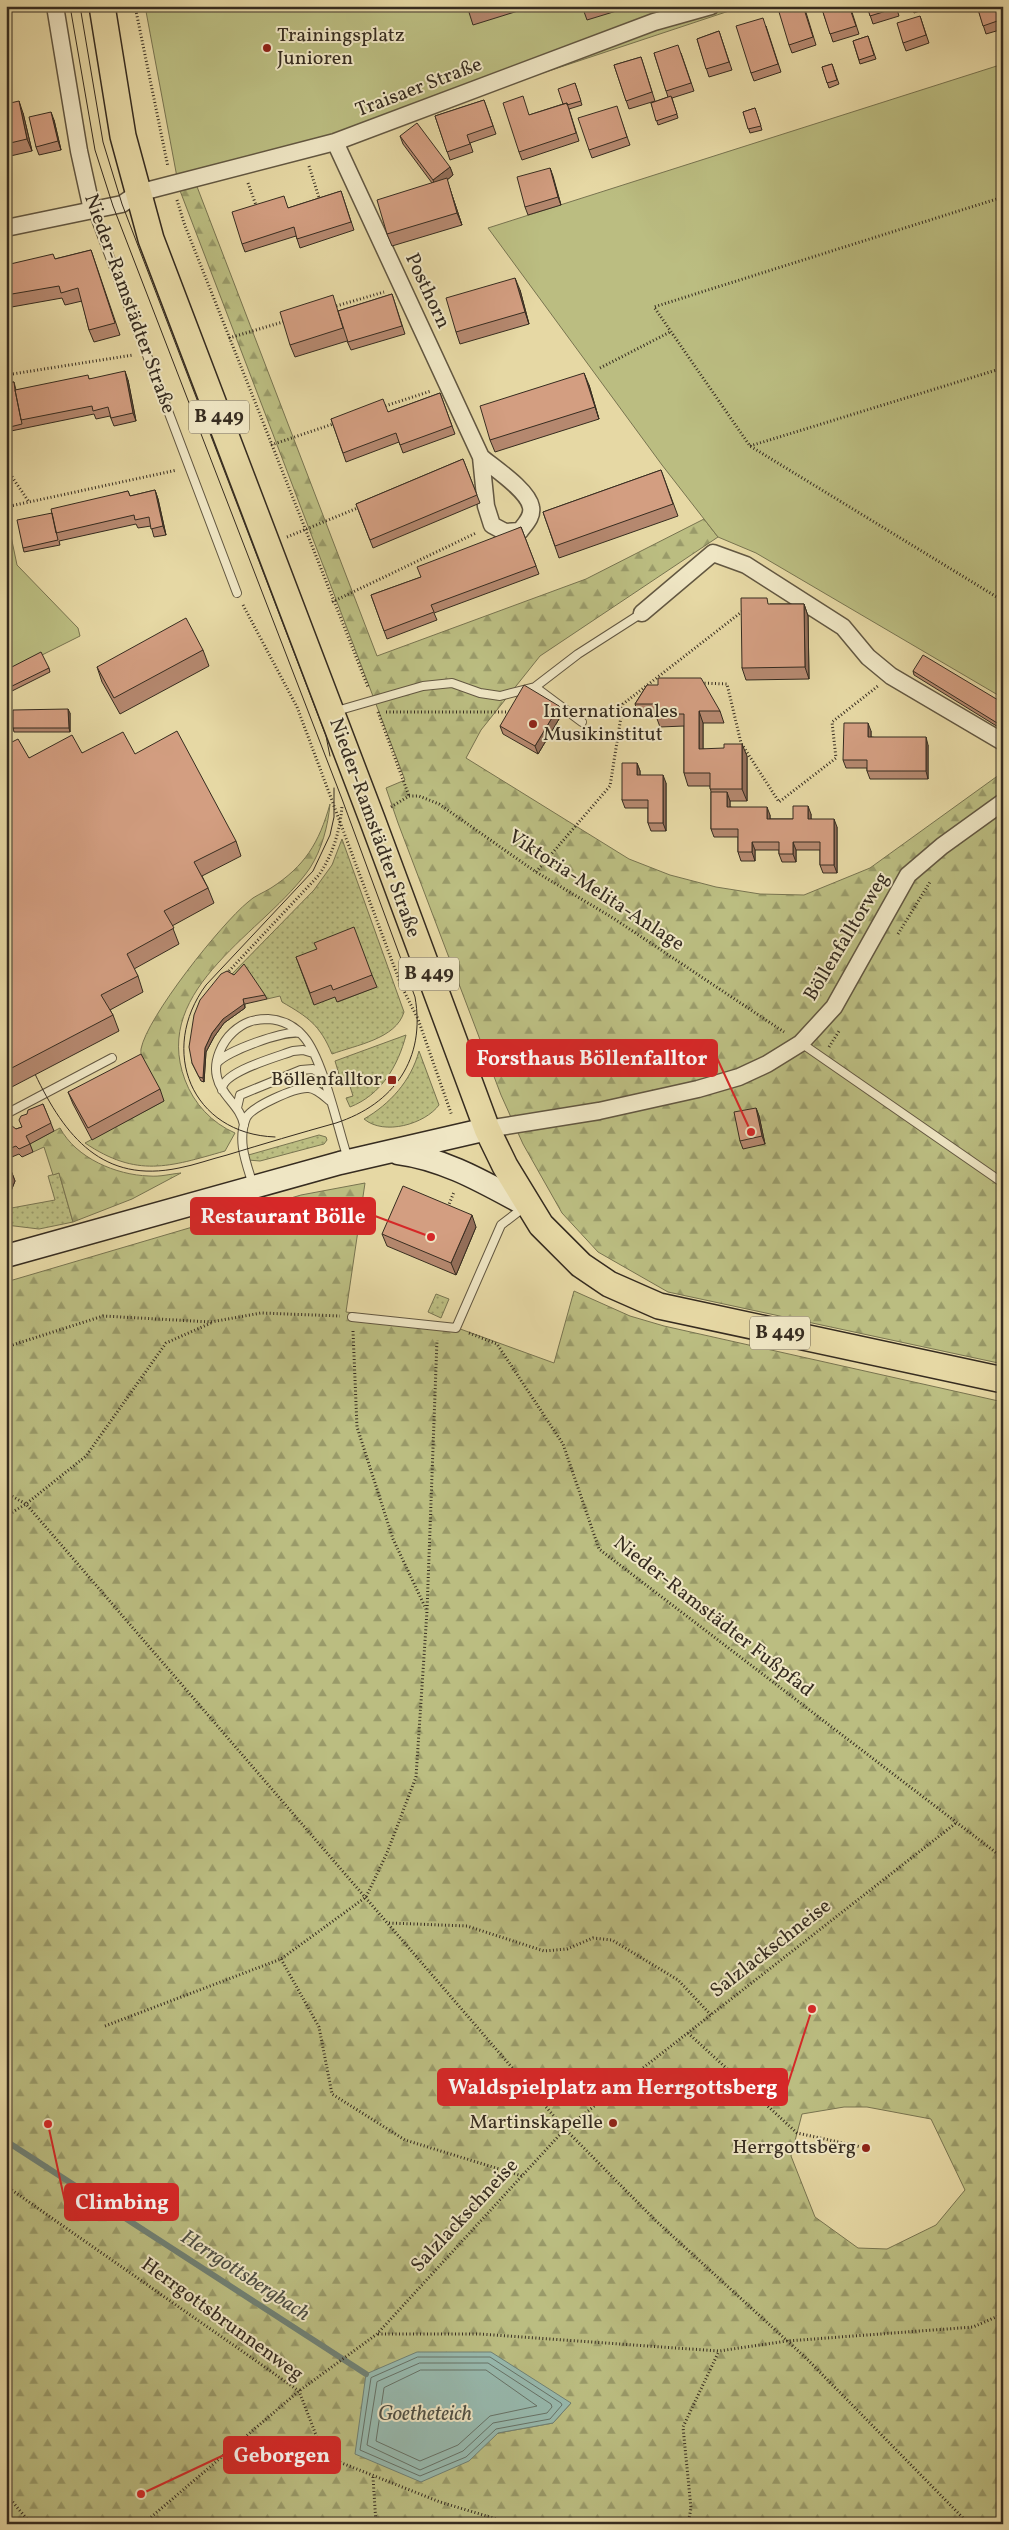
<svg xmlns="http://www.w3.org/2000/svg" width="1009" height="2530" viewBox="0 0 1009 2530" font-family="Vollkorn,serif">
	<style>
		.grass { fill: url(#grass-dots); stroke: #787450; fill-rule: evenodd }
		.forest { fill: url(#forest-firs); stroke: #787450; fill-rule: evenodd }
		.garden { fill: #bbbd81; stroke: #787450 }
		.water { fill: #97b9ae; stroke: #708175 }
		.lines { fill: none; stroke-linecap: round; stroke-linejoin: round }
		.shore { stroke: #667267; stroke-width: 1 }
		.stream { stroke: #708175; stroke-width: 6 }
		.service-casing { stroke: #625741; stroke-width: 10 }
		.minor-casing { stroke: #625741; stroke-width: 19 }
		.secondary-casing { stroke: #362c20; stroke-width: 25 }
		.primary-casing { stroke: #362c20; stroke-width: 28 }
		.path { stroke: #362c20; stroke-width: 3; stroke-dasharray: 1 2.5; stroke-linecap: butt }
		.service { stroke: #efe6c4; stroke-width: 8 }
		.minor { stroke: #efe6c4; stroke-width: 16 }
		.secondary { stroke: #efe6c4; stroke-width: 22 }
		.primary { stroke: #e6d8a4; stroke-width: 25 }
		.tram { stroke: #362c20; stroke-width: 1 }
		.wall { fill: #b5886f; stroke: #362c20 }
		.shaded-wall { fill: #946f5a; stroke: #362c20 }
		.building { fill: #d39e81; stroke: #362c20 }
		.poi-dot { fill: #8f2418; stroke: #efe6c4; stroke-width: 2 }
		.labels { text-anchor: middle; dominant-baseline: central; stroke-width: 4; stroke-linejoin: round; paint-order: stroke }
		.shield { fill: #efe6c4; stroke: #6e6451; stroke-width: 1 }
		.shield-label { font-size: 19px; font-weight: bold; fill: #362c20 }
		.poi-label { font-size: 20px; fill: #362c20; stroke: #efe6c4; text-anchor: end }
		.street-label { font-size: 20px; fill: #362c20; stroke: #efe6c4 }
		.water-label { font-size: 21px; font-style: italic; fill: #4e4f44; stroke: #efe6c4 }
		.leader { fill: none; stroke: #d62828; stroke-width: 2 }
		.callout-dot { fill: #d62828; stroke: #efe6c4; stroke-width: 2 }
		.callout { fill: #d62828; stroke: #d62828; stroke-width: 2 }
		.callout-label { font-size: 21px; text-anchor: middle; font-weight: bold; fill: #fff }
	</style>
	<defs>
		<pattern id="grass-dots" width="8" height="8" patternUnits="userSpaceOnUse" patternTransform="scale(1.25)"><rect width="8" height="8" fill="#bbbd81"/><path d="M2 2h.1M6 6h.1" fill="none" stroke="#999a69" stroke-width="1.8" stroke-linecap="round"/></pattern>
		<pattern id="forest-firs" width="22" height="20" patternUnits="userSpaceOnUse" patternTransform="scale(1.25)"><rect width="22" height="20" fill="#bbbd81"/><path d="M5 1l3.5 6h-7zM16 11l3.5 6h-7z" fill="#999a69"/></pattern>
	</defs>
	<rect width="100%" height="100%" fill="#e6d8a4"/>
	<filter id="stains"><feTurbulence type="fractalNoise" baseFrequency=".004" numOctaves="4"/><feColorMatrix values="0 0 0 0 .2 0 0 0 0 .09 0 0 0 0 .02 0 0 0 .5 -.17"/></filter>
	<radialGradient id="worn" r=".72"><stop offset=".6" stop-color="#630" stop-opacity="0"/><stop offset="1" stop-color="#630" stop-opacity=".3"/></radialGradient>
	<path class="grass" d="M342,839L404,1012C396,1039 356,1045 332,1054C320,1025 308,1017 282,1002L280,996L267,999L245,968L235,979L230,976L314,890L332,865ZM376,987L338,1002L335,997Z
		M406,1035C398,1066 381,1095 350,1107L346,1098L353,1096L348,1080L341,1081L335,1061Z
		M419,1051L439,1105C425,1124 384,1136 364,1119C390,1104 411,1081 419,1051Z
		M319,1135L326,1137L327,1140L324,1144L260,1161L248,1160V1155L252,1154Z
		M59,1173L73,1222L39,1229L6,1225V1209L55,1200L48,1176Z
		M436,1294L449,1299L441,1318L428,1312Z"/>
	<path class="forest" d="M196,184L377,656L586,579L704,519L718,537L540,656L481,730L466,758L629,859L670,875L716,887L760,894L804,895L870,868L1003,772V1364L668,1292L598,1252L562,1213L523,1144L501,1095L398,823L386,788L405,780L179,188Z
		M330,804C328,826 322,849 310,868C266,932 150,987 185,1080C194,1104 212,1123 235,1133L225,1151C169,1167 137,1178 85,1143L164,1101C158,1090 139,1061 141,1049C147,1017 221,924 248,902C254,896 263,893 271,888C305,866 319,843 330,804Z
		M60,1128C76,1158 116,1175 149,1176C160,1177 170,1174 181,1173L132,1199L73,1222L59,1173L53,1175L44,1147L33,1152L29,1144Z
		M365,1183L346,1312L452,1326L554,1363L574,1291L630,1316L664,1326L1003,1402V2524H6V1282L301,1195ZM844,2107H867L931,2119L965,2190L936,2225L887,2249L858,2248L815,2217L791,2156L802,2114ZM571,2403L553,2423L498,2433Z"/>
	<path class="garden" d="M145,6H744L335,142L179,188Z
		M1003,64V698L756,553L718,537L662,465L488,228Z
		M6,512L17,565L78,628L80,636L6,673Z"/>
	<path class="water" d="M417,2352H491L571,2403L553,2423L498,2433L469,2461L421,2482L355,2454L366,2374Z"/>
	<g class="lines">
		<path class="shore" d="M418,2357H490L561,2403L562,2405L550,2419L496,2429L466,2457L420,2476L360,2450L371,2378Z
			M420,2363H488L551,2404L552,2407L547,2413L493,2423L463,2451L420,2470L367,2445L377,2382Z
			M421,2370H486L537,2406L490,2416L458,2445L420,2461L376,2441L384,2388Z"/>
		<path class="stream" d="M6,2141L366,2374"/>
		<g class="service-casing">
			<path id="service" d="M92,210L237,593
				M535,687L582,722
				M333,712L423,686L452,683L480,693L500,696L535,687L578,654L642,613
				M801,1043L1003,1183
				M217,1063C226,1051 285,1030 300,1033
				M222,1090C221,1072 277,1057 293,1051L303,1050L313,1053
				M237,1108L240,1095L301,1070L313,1069L322,1075
				M6,1114L112,1058
				M244,1125C241,1106 221,1096 217,1077C213,1061 222,1042 233,1032C244,1022 254,1019 268,1019C282,1020 295,1026 304,1037C323,1059 338,1129 348,1159
				M253,1185C246,1162 237,1141 246,1118C251,1107 294,1088 307,1088C315,1087 323,1095 330,1101
				M352,1317L456,1328L501,1225L523,1208"/>
		</g>
		<g class="minor-casing">
			<path id="minor" d="M55,6L79,151L92,210
				M335,142L481,457L486,506L492,525L505,532L520,531C525,524 533,517 531,507C528,490 494,468 481,457
				M6,228L122,204L138,193L335,142L654,22L711,6
				M642,613L713,553L746,565L843,627L868,657L891,676L1003,742
				M487,1129L599,1111L698,1089L739,1077L767,1064L801,1043L834,1007L908,875L942,846L1003,802"/>
		</g>
		<g class="secondary-casing">
			<path id="secondary" d="M398,1153C445,1159 485,1183 526,1205
				M6,1256L340,1163L487,1129"/>
		</g>
		<g class="primary-casing">
			<path id="primary" d="M102,6L123,136L151,239L372,819L487,1129L505,1166L541,1225L581,1265L609,1284L659,1306L1003,1380"/>
		</g>
		<path class="path" d="M135,6L168,167
			M309,166L320,201
			M248,183L257,208
			M1003,197L654,307L750,446L1000,599L1003,598
			M177,200L184,223L368,687
			M333,307L384,292
			M229,338L286,321
			M600,368L670,332
			M6,375L133,355
			M382,407L431,391
			M271,445L336,423
			M750,446L1003,368
			M6,468L29,502
			M6,507L177,470
			M287,537L360,507
			M332,602L476,533
			M243,605L297,707L401,985L418,1019L452,1116
			M701,683L727,684L741,743L779,802L836,758L832,722L878,686
			M378,712L409,796
			M386,712H510
			M391,807L409,796H419L439,804L536,872L613,918L784,1032
			M536,872L610,786L623,704L744,610
			M898,934L930,882
			M229,971L319,875C333,854 340,831 342,806
			M829,1047L839,1031
			M448,1207L454,1192
			M353,1331L357,1427L393,1539L426,1609
			M469,1333L497,1344L563,1444L599,1549L1003,1858
			M6,1347L103,1316L211,1322L261,1313L340,1316
			M6,1493L26,1504L565,2129L655,2220L807,2359L969,2524
			M6,1516L26,1504L86,1456L166,1343L211,1323
			M389,1923L467,1926L544,1951L567,1949L593,1938L612,1940L678,1980L711,2015
			M281,1959L319,2027L332,2094L405,2140L522,2176
			M105,2026L281,1959L366,1897L387,1853L416,1777L427,1611L437,1340
			M688,2033L797,2133L866,2148
			M6,2186L299,2391L324,2456L440,2502L513,2524
			M378,2334H479L719,2351L787,2341L973,2327L1003,2314
			M373,2477L376,2524
			M6,2494L31,2524
			M143,2524L299,2391L377,2334L565,2129L956,1823
			M688,2524L691,2508L683,2427L719,2351"/>
		<use href="#service" class="service"/>
		<use href="#minor" class="minor"/>
		<use href="#secondary" class="secondary"/>
		<use href="#primary" class="primary"/>
		<path class="tram" d="M80,6L103,142L122,204L326,736L330,756
			M35,1074C65,1137 103,1184 179,1168C195,1165 211,1159 227,1155C263,1144 300,1133 336,1123C394,1104 426,1059 415,997L342,799L113,206L95,150L70,6
			M275,1137C191,1134 158,1050 206,985L313,871L330,835L334,817V788"/>
	</g>
	<path class="wall" d="M467,6H534L473,25Z
		M582,6H622L623,9L587,20Z
		M804,6L816,45L792,53L789,45Z
		M821,6H850L859,34L833,42Z
		M867,6H896L899,16L873,24Z
		M911,6H934L914,13Z
		M977,6H1003V29L986,34Z
		M920,16L929,43L906,51L903,43Z
		M766,26L781,72L754,81L751,73Z
		M719,31L732,70L709,77L697,39Z
		M868,36L876,59L860,64L853,41Z
		M654,53H681L694,91L672,98L678,118L658,125L651,103L668,97Z
		M641,57L655,101L629,109L614,65Z
		M832,64L839,84L829,88L822,67Z
		M575,83L582,105L569,109L579,141L522,160L519,152L529,115L563,104Z
		M484,100L496,134L470,143L473,152L450,160L435,116Z
		M6,104L23,113L32,151L6,157Z
		M755,108L762,130L750,133L743,112Z
		M619,114L630,145L592,158L589,150Z
		M54,120L61,150L39,155L36,147Z
		M400,136L450,167L453,175L447,180L462,225L392,246L387,234L432,183L403,144Z
		M550,168L561,205L528,215L525,207Z
		M341,191L354,230L300,248L296,236L245,252L242,244L288,208Z
		M91,250L120,335L94,342L89,330L82,301L65,305L62,298L6,308V265L55,259Z
		M520,290L529,324L460,344L456,332Z
		M392,294L405,334L351,350L347,341L295,357L290,345L338,311Z
		M90,379L128,380L136,421L114,426L110,416L96,419L94,414L6,432V383L14,382L16,390Z
		M589,385L599,419L495,452L490,440Z
		M440,393L455,434L403,453L399,442L346,462L331,419L388,412Z
		M463,459L480,503L373,548L356,504Z
		M661,470L678,516L559,558L543,512Z
		M155,490L158,499L166,535L154,537L151,526L138,528L136,524L59,541L60,545L24,552L23,548L52,513L128,491L130,496Z
		M521,527L539,574L434,613L437,620L387,639L371,595L421,577Z
		M770,604H804L808,616L809,679L746,680L742,668Z
		M203,650L209,666L120,714L102,682L97,667Z
		M49,668L50,672L6,694V670Z
		M913,671L1003,703V730L914,675Z
		M647,685L720,711L724,723H703V749L747,756V801H730V807L770,815V819H793L811,814V819L837,827V873H823L820,865V850H796V862H782L779,854V850H755V861H741L738,852V837H714L711,829V792L710,786H688L684,773V726L660,727L656,716H639L635,704Z
		M559,706L562,714L538,754L503,734L500,726Z
		M70,713V732H14L13,728Z
		M871,731V737L928,745V779H870L867,771V768H846L843,760Z
		M6,745L29,758L82,753L135,754L236,841L241,856L202,876L208,888L214,903L172,926L179,944L134,969L138,976L143,992L110,1010L113,1015L119,1031L6,1090Z
		M637,763L640,771V775L666,783V831H651L648,823V808H625L622,800Z
		M296,957L372,975L377,987L337,1002L335,997L314,1005Z
		M227,971L265,995L267,999L245,1004V1008L224,1023L214,1037L206,1052L204,1082L201,1081L192,1063Z
		M160,1089L164,1101L92,1140L73,1104L68,1092Z
		M43,1104L54,1131L30,1144L33,1152L22,1157L19,1154L7,1159L6,1156V1128L16,1129L22,1127L27,1114Z
		M756,1108L759,1116L765,1144L743,1149L740,1141Z
		M6,1158L15,1181L11,1191L6,1193Z
		M476,1227L456,1275L387,1246L382,1234Z"/>
	<path class="shaded-wall" d="M19,101L23,113L32,151L27,139Z
		M51,112L54,120L61,150L58,141Z
		M450,167L453,175L447,180L462,225L457,213L436,188L433,180Z
		M550,168L553,176L561,205L558,197Z
		M515,278L520,290L529,324L525,312Z
		M125,371L128,380L136,421L133,413Z
		M584,373L589,385L599,419L595,407Z
		M155,490L158,499L166,535L163,526Z
		M804,604L808,616L809,679L805,667Z
		M559,706L562,714L538,754L535,746Z
		M68,709L70,713V732L69,728Z
		M699,711L703,723V761L699,749Z
		M868,723L871,731V745L868,737Z
		M926,737L928,745V779L926,771Z
		M742,744L747,756V801L742,789Z
		M637,763L640,771V783L637,775Z
		M663,775L666,783V831L663,823Z
		M727,792L730,801V815L727,807Z
		M808,806L811,814V827L808,819Z
		M767,807L770,815V827L767,819Z
		M834,819L837,827V873L834,865Z
		M752,842L755,850V861L752,852Z
		M793,842L796,850V862L793,854Z
		M243,999L245,1008L224,1023L214,1037L206,1052L204,1082L203,1078L205,1048L212,1033L223,1019Z
		M756,1108L759,1116L765,1144L762,1136Z
		M12,1173L15,1181L11,1191L8,1183Z
		M472,1215L476,1227L456,1275L451,1263Z"/>
	<path class="building" d="M467,6H478L468,9Z
		M798,6H803L813,37L789,45L779,12Z
		M821,6H849L856,26L830,34Z
		M867,6H896V8L870,16Z
		M977,6H1003V19L983,26Z
		M920,16L926,35L903,43L897,23Z
		M763,18L778,64L751,73L736,26Z
		M719,31L729,62L706,69L697,39Z
		M868,36L874,55L859,60L853,41Z
		M678,45L691,83L666,91L654,53Z
		M641,57L652,92L626,101L614,65Z
		M832,64L837,80L827,83L822,67Z
		M575,83L581,101L567,105V103L563,104L558,89Z
		M523,96L529,115L567,103L576,133L519,152L503,103Z
		M671,96L677,114L656,121L651,103Z
		M484,100L493,126L467,135L470,144L447,152L435,116Z
		M19,101L27,139L6,144V104Z
		M617,106L627,137L589,150L578,118Z
		M755,108L761,126L748,129L743,112Z
		M51,112L58,141L36,147L29,117Z
		M417,123L450,167L433,180L400,136Z
		M550,168L558,197L525,207L517,177Z
		M447,178L457,213L387,234L377,200Z
		M341,191L351,222L297,239L294,227L242,244L232,212L284,196L288,208Z
		M91,250L115,323L89,330L78,288L61,293L59,286L6,295V265L53,254L55,259Z
		M515,278L525,312L456,332L446,298Z
		M392,294L402,326L348,342L338,311Z
		M333,295L343,328L290,345L280,312Z
		M125,371L133,413L111,418L108,407L93,411L92,406L21,420L15,390L88,375L89,379Z
		M584,373L595,407L490,440L480,406Z
		M14,382L15,390L22,424L6,428V383Z
		M440,393L452,426L400,445L396,433L343,453L331,419L383,399L388,412Z
		M463,459L477,495L370,540L356,504Z
		M661,470L673,504L555,546L543,512Z
		M155,490L163,526L151,529L149,517L135,520L134,515L56,533L51,509L128,491L130,496Z
		M52,513L58,540L23,548L17,520Z
		M521,527L536,566L431,605L434,612L384,631L371,595L421,577L417,567Z
		M741,598H767L768,604H804L805,667L742,668Z
		M186,618L203,650L114,698L97,667Z
		M41,652L49,668L6,689V670Z
		M923,655L1003,703L1002,726L913,671Z
		M658,678H701L720,711H699V749L724,748V744H742V789H710V773H684V714H655V704H635L647,685H658Z
		M524,685L559,706L535,746L500,726Z
		M68,709L69,728H13V710Z
		M844,723H868V737H926V771H867V760H843Z
		M177,731L236,841L194,862L208,888L164,911L174,928L127,954L138,976L101,995L113,1015L6,1071V745L18,739L29,758L72,735L82,753L123,732L135,754Z
		M622,763H637V775H663V823H648V800H622Z
		M711,792H727V807H767V819H793V806H808V819H834V865H820V842H793V854H779V842H752V852H738V829H711Z
		M354,927L372,975L333,990L331,985L310,993L296,957L317,949L314,943Z
		M244,964L265,995L243,999L244,1004L223,1019L212,1033L205,1048L203,1078L199,1077L192,1063L189,1047L194,1015L200,1000L221,974L227,971L234,975Z
		M141,1054L160,1089L88,1128L68,1092Z
		M43,1104L51,1123L26,1136L30,1144L19,1149L16,1146L6,1150V1128L12,1126L16,1129L22,1127L19,1120L21,1116L27,1114L28,1110Z
		M756,1108L762,1136L740,1141L734,1112Z
		M6,1158L12,1173L8,1183L6,1184Z
		M403,1186L472,1215L451,1263L382,1234Z"/>
	<g class="poi-dot">
		<circle cx="267" cy="48" r="5"/>
		<circle cx="533" cy="724" r="5"/>
		<rect x="387" y="1075" width="10" height="10" rx="2.5"/>
		<circle cx="613" cy="2123" r="5"/>
		<circle cx="866" cy="2148" r="5"/>
	</g>
	<g class="labels">
		<g class="shield">
			<rect x="189" y="400.5" width="60" height="33" rx="4"/>
			<rect x="399" y="957.5" width="60" height="33" rx="4"/>
			<rect x="750" y="1316.5" width="60" height="33" rx="4"/>
		</g>
		<g class="shield-label">
			<text x="219" y="417">B 449</text>
			<text x="429" y="974">B 449</text>
			<text x="780" y="1333">B 449</text>
		</g>
		<g class="poi-label">
			<text x="277" y="36" text-anchor="start">Trainingsplatz<tspan x="277" dy="23">Junioren</tspan></text>
			<text x="543" y="712" text-anchor="start">Internationales<tspan x="543" dy="23">Musikinstitut</tspan></text>
			<text x="382" y="1080">Böllenfalltor</text>
			<text x="603" y="2123">Martinskapelle</text>
			<text x="856" y="2148">Herrgottsberg</text>
		</g>
		<g class="street-label">
			<text transform="translate(419 88) rotate(-21)">Traisaer Straße</text>
			<text transform="translate(427 291) rotate(65)">Posthorn</text>
			<text transform="translate(129 304) rotate(70)">Nieder-Ramstädter Straße</text>
			<text transform="translate(374 828) rotate(70)">Nieder-Ramstädter Straße</text>
			<text transform="translate(596 891) rotate(33)">Viktoria-Melita-Anlage</text>
			<text transform="translate(847 937) rotate(-59)">Böllenfalltorweg</text>
			<text transform="translate(713 1617) rotate(38)">Nieder-Ramstädter Fußpfad</text>
			<text transform="translate(771 1949) rotate(-38)">Salzlackschneise</text>
			<text transform="translate(465 2216) rotate(-47)">Salzlackschneise</text>
			<text transform="translate(222 2320) rotate(36)">Herrgottsbrunnenweg</text>
		</g>
		<g class="water-label">
			<text transform="translate(245 2276) rotate(33)">Herrgottsbergbach</text>
			<text x="425" y="2414">Goetheteich</text>
		</g>
	</g>
	<path class="leader" d="M751 1132L717 1058M431 1237L375 1216M812 2009L787 2087M48 2124L65 2202M141 2494L224 2455"/>
	<g class="callout-dot">
		<circle cx="751" cy="1132" r="5"/>
		<circle cx="431" cy="1237" r="5"/>
		<circle cx="812" cy="2009" r="5"/>
		<circle cx="48" cy="2124" r="5"/>
		<circle cx="141" cy="2494" r="5"/>
	</g>
	<g class="callout">
		<rect x="467" y="1040" width="250" height="36" rx="5"/>
		<rect x="191" y="1198" width="184" height="36" rx="5"/>
		<rect x="438" y="2069" width="349" height="36" rx="5"/>
		<rect x="65" y="2184" width="113" height="36" rx="5"/>
		<rect x="224" y="2437" width="116" height="36" rx="5"/>
	</g>
	<g class="callout-label">
		<text x="592" y="1065">Forsthaus Böllenfalltor</text>
		<text x="283" y="1223">Restaurant Bölle</text>
		<text x="613" y="2094">Waldspielplatz am Herrgottsberg</text>
		<text x="122" y="2209">Climbing</text>
		<text x="282" y="2462">Geborgen</text>
	</g>
	<rect width="1009" height="2530" fill="none" stroke="#e6d8a4" stroke-width="25"/>
	<rect x="8" y="8" width="994" height="2515" fill="none" stroke="#362c20" stroke-width="2.5"/>
	<rect x="12" y="12" width="984" height="2505" fill="none" stroke="#362c20"/>
	<rect width="100%" height="100%" filter="url(#stains)"/>
	<rect width="100%" height="100%" fill="url(#worn)"/>
</svg>
